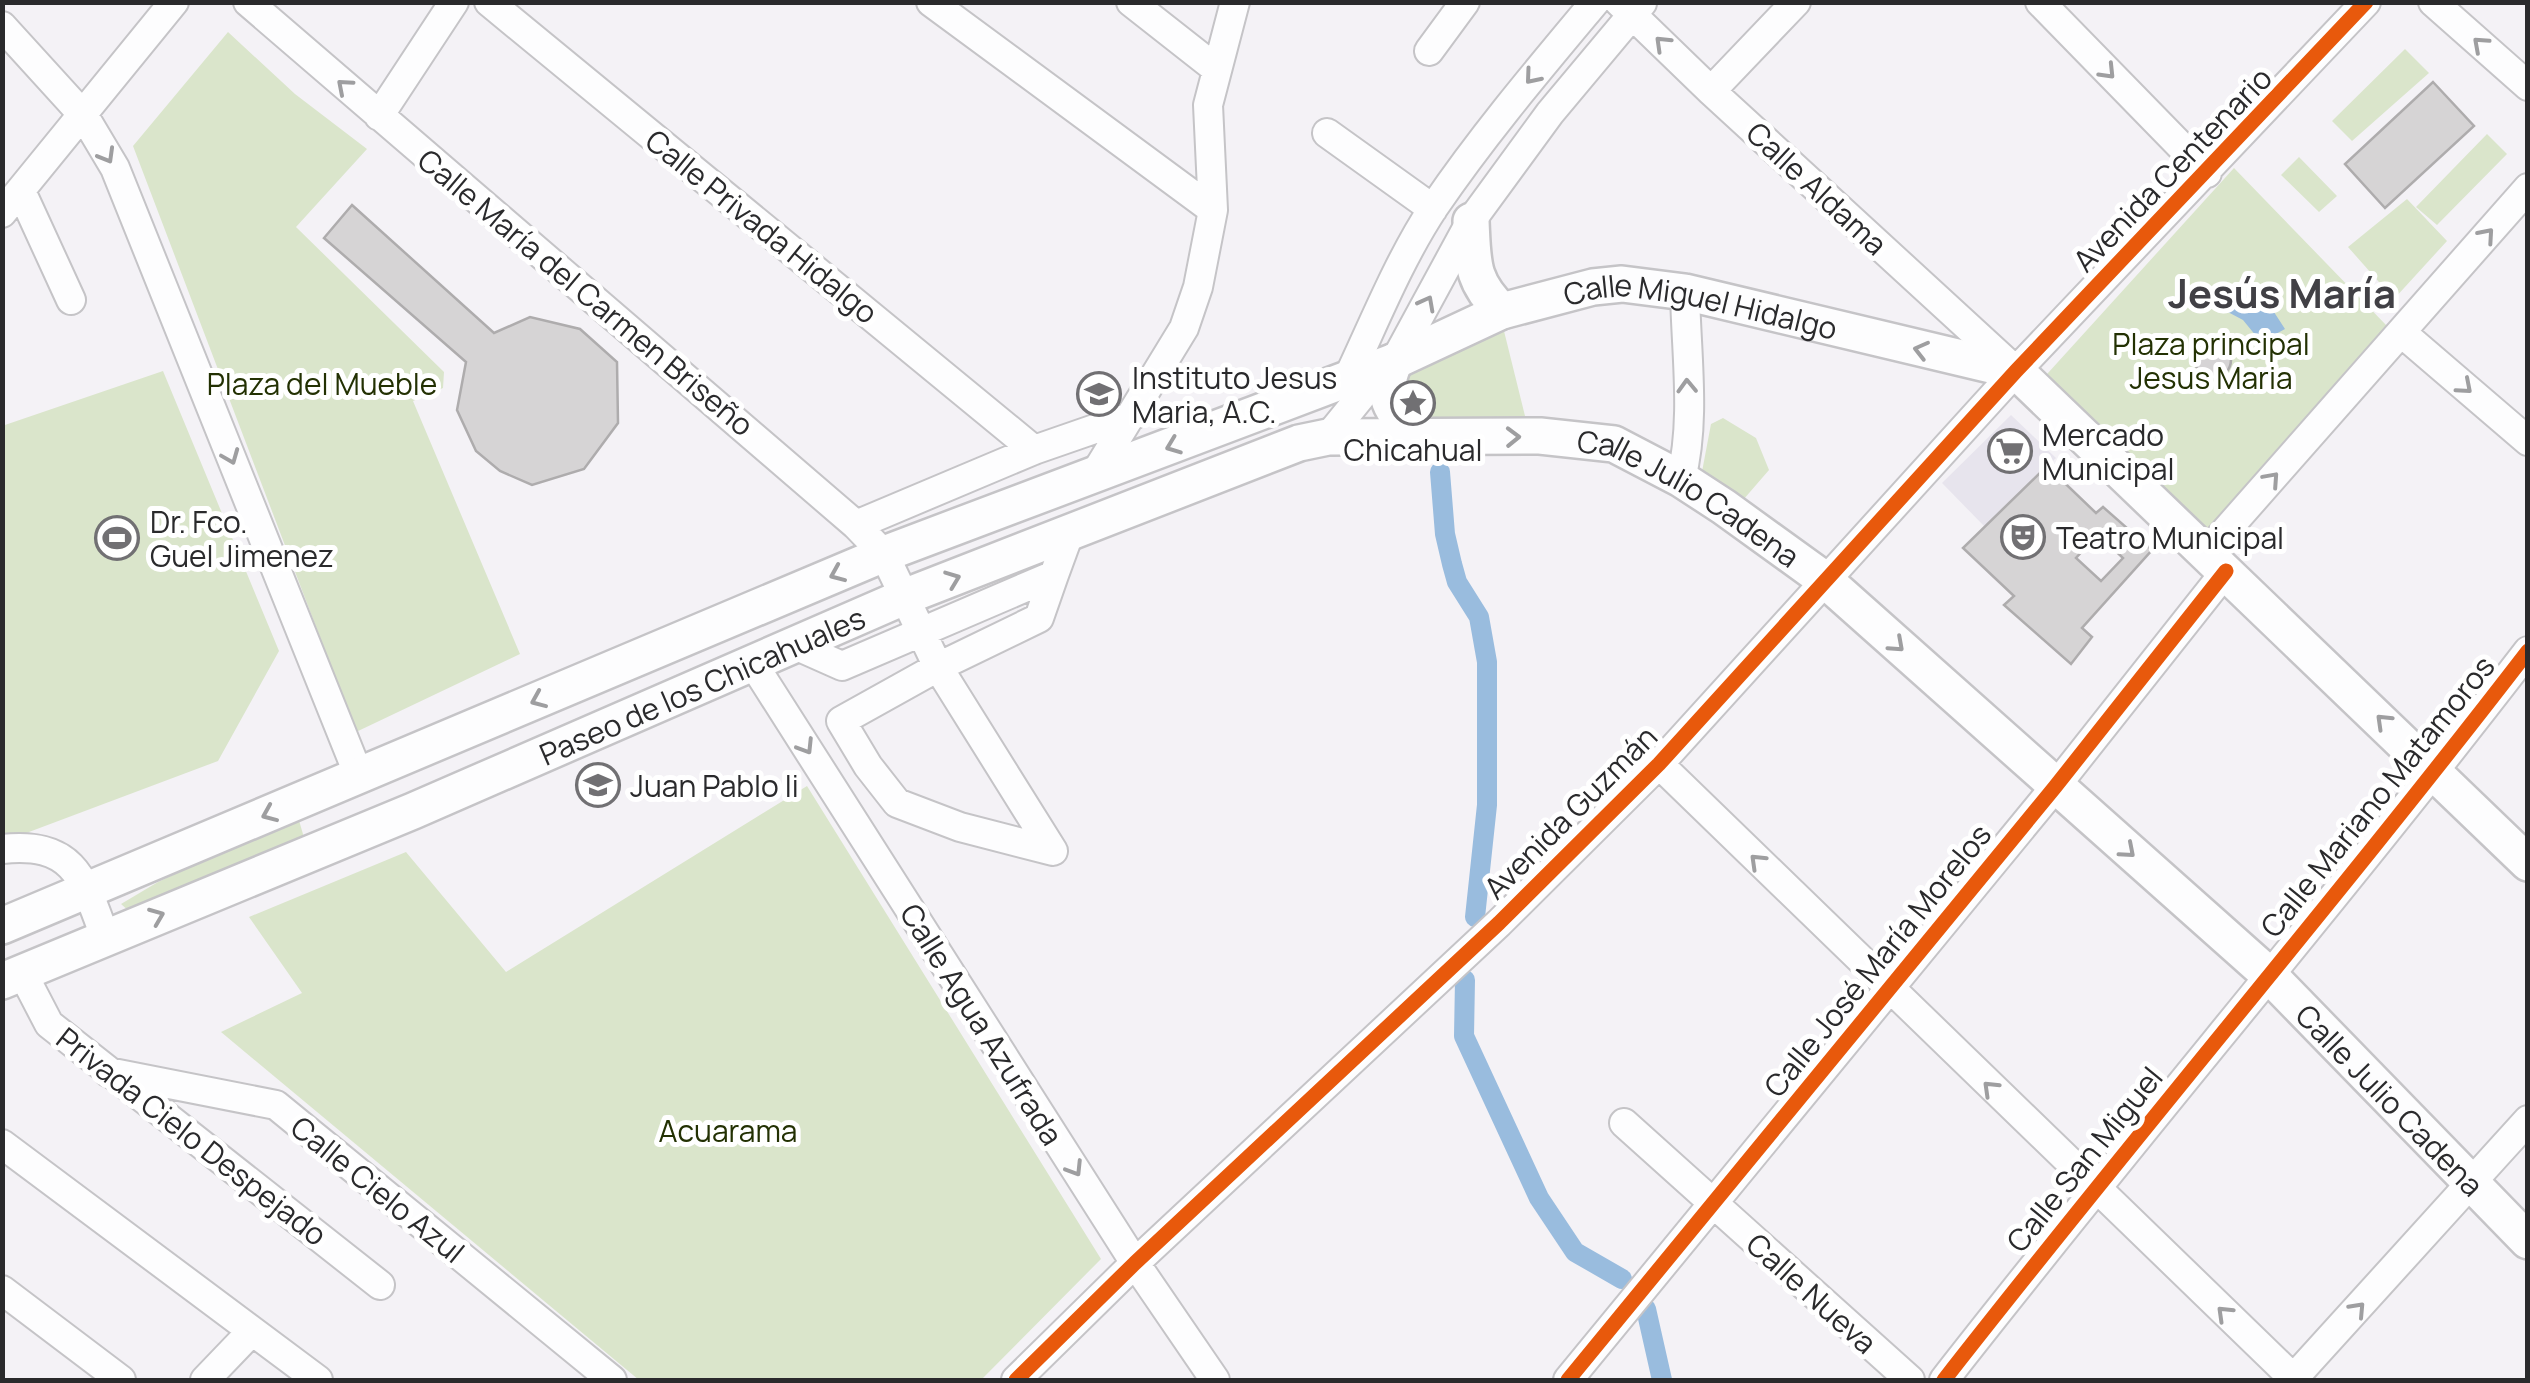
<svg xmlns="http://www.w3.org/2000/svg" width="2530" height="1383" viewBox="0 0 2530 1383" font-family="Manrope,sans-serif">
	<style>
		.built { fill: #e7e4ed }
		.green { fill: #dae5cb }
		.water { fill: #99bcde }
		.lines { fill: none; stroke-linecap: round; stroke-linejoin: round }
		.canal { stroke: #99bcde; stroke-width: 20 }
		.building { fill: #d6d4d5; stroke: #aeacad; stroke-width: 2.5; fill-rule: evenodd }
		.minor-casing { stroke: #c5c4c7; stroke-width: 32 }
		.major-casing { stroke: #c5c4c7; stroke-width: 40 }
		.minor { stroke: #fdfdfe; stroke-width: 28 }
		.major { stroke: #fdfdfe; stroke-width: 35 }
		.cycleway-casing { stroke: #fff; stroke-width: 21 }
		.cycleway { stroke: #e8590c; stroke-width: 15 }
		.oneway { stroke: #9e9ea0 }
		.labels { text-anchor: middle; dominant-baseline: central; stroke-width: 10; stroke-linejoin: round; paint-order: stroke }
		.street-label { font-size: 30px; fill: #2a2a2c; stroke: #fff }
		.park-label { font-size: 30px; fill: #233103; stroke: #fff }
		.poi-label { font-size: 30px; fill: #2a2a2c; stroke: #fff; text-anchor: start }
		.district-label { font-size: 40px; font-weight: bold; fill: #414045; stroke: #fff }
	</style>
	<rect width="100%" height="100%" fill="#f4f2f6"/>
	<path class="built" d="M2011,415L2056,458L1985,527L1942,483Z"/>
	<path class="green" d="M228,32L295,94L367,149L296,227L444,372L443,388L413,401L520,654L356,732L133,146Z
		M2405,49L2429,73L2352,141L2332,121Z
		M2487,134L2507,154L2437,225L2416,207Z
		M2299,157L2337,196L2319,212L2281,175Z
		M2234,168L2387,326L2202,543L2038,384Z
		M2407,199L2447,241L2394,299L2348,247Z
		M1504,331L1528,428H1432L1402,410L1407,371L1447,349Z
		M163,371L279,651L218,761L5,841L2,426Z
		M1723,418L1756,438L1769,470L1737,507L1701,477L1711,424Z
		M807,786L1101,1259L981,1380H639L221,1032L302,993L249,917L406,852L506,972Z
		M298,817L305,841L131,913L121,904L158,882Z"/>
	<path class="water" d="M2236,283L2272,309L2285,329L2261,342L2243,320L2226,311Z"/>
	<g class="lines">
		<path class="canal" d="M1440,472L1445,534L1452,564L1457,582L1479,617L1487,662V805L1475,917
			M1465,980L1464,1036L1539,1198L1575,1252L1622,1279
			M1646,1309L1662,1380"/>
	</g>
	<path class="building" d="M2433,82L2474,126L2385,208L2345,164Z
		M352,205L494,333L530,317L580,329L617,362L618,423L584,469L532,485L500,471L476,451L457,410L466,362L324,238Z
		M2195 360a18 18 0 1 1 36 0a18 18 0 1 1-36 0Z
		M2047,466L2096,513L2103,507L2152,550L2082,628L2092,637L2071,664L2004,605L2014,596L1963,548ZM2098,534L2123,558L2101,581L2076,558Z"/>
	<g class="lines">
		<g class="minor-casing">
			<path id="minor" d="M248,2L856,525L884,554L938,667L1053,851L960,827L897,803L868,766L841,721L938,667L1039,618L1054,575
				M489,2L1034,450
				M931,2L1213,210
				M1131,2L1215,68
				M1619,2L1711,91L2015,370
				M2040,2L2207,173
				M2433,2L2528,86
				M2,26L84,116L115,168L359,776
				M1429,51L1465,2
				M1711,91L1796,2
				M379,116L454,2
				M1327,133L1433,209
				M21,191L71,300
				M2,213L174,2
				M2402,333L2528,441
				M1348,378C1375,321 1399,260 1434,207C1483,135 1539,69 1595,2
				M1328,437L1367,389L1395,361L1471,221L1550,113L1642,3
				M1093,477L1184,328L1198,287L1213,210L1208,105L1235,2
				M1681,479C1696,420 1686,353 1685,292
				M856,525L1034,450L1132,416
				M2207,552L2528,188
				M797,646L842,666L1054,575L1069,534
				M754,665L1135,1263L1215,1380
				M1659,764L2295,1380
				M2,849C74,841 84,879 105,937
				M22,972L49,1024L380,1285
				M108,1072L276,1105L612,1380
				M1624,1123L1910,1380
				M2,1144L318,1380
				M2,1290L121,1380
				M205,1380L252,1331
				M1016,1380L1135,1263L1499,923L1659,764L2016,371L2366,2
				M1568,1380L2055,787L2226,571
				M1944,1380C2135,1135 2338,898 2528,651
				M2292,1380L2528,1120"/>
		</g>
		<g class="major-casing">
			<g id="major">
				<path d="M1471,221C1473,263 1471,281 1502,311"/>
				<path d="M1395,361C1379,396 1390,410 1416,435"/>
				<path id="s1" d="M2,926L884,554L1395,361L1502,311L1593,287L1622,284L1685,292L2016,371L2528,863"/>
				<path id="s2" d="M2,981L413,811L904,597L1299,443L1328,437L1540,436L1614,444L1681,479L1724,507L1825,580L2269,975L2528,1241"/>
			</g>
		</g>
		<use href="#minor" class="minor"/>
		<use href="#major" class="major"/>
		<g class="cycleway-casing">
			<path id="cycleway" d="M1016,1380L1135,1263L1499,923L1659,764L2016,371L2366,2
				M1568,1380L2055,787L2226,571
				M1944,1380C2135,1135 2338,898 2528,651"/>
		</g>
		<use href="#cycleway" class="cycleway"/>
	</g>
	<defs><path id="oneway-chevron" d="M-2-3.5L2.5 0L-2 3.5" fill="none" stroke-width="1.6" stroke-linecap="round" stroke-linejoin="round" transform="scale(2.5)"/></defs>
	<g class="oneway">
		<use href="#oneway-chevron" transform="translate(1662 43) rotate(-136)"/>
		<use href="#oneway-chevron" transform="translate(2480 44) rotate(-138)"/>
		<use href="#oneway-chevron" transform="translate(2108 72) rotate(46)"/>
		<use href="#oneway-chevron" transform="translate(1532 77) rotate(130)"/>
		<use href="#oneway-chevron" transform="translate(344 86) rotate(-139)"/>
		<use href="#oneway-chevron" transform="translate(107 156) rotate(60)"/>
		<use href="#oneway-chevron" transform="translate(2487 235) rotate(-49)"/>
		<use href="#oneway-chevron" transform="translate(1427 303) rotate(-62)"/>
		<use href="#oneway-chevron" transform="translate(1921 350) rotate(-166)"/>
		<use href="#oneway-chevron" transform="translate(1687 386) rotate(-92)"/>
		<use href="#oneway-chevron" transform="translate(2465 387) rotate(41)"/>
		<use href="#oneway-chevron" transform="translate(1513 437) rotate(-1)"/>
		<use href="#oneway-chevron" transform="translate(1173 446) rotate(159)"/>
		<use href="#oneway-chevron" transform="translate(231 457) rotate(68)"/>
		<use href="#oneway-chevron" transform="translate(2272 479) rotate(-48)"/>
		<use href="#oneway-chevron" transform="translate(837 574) rotate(157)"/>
		<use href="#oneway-chevron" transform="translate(953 579) rotate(-21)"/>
		<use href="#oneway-chevron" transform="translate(1897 645) rotate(42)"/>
		<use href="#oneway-chevron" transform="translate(538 700) rotate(157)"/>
		<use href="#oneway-chevron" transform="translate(2383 721) rotate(-136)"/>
		<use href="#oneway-chevron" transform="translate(806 747) rotate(58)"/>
		<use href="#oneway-chevron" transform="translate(269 814) rotate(157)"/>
		<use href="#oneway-chevron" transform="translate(2128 851) rotate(41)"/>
		<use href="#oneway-chevron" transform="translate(1757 861) rotate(-136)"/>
		<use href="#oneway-chevron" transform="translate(157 916) rotate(-22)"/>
		<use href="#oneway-chevron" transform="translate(1990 1088) rotate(-136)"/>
		<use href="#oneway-chevron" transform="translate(1075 1169) rotate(58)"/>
		<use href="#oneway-chevron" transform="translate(2358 1309) rotate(-47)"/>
		<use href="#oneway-chevron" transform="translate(2224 1313) rotate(-136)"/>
	</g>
	<defs>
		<g id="school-ring" transform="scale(2.25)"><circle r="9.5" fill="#fff" stroke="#717073" stroke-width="1.5"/><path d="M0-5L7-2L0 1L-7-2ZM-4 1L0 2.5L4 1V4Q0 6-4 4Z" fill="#717073"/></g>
		<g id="sight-ring" transform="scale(2.25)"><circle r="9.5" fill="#fff" stroke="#717073" stroke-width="1.5"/><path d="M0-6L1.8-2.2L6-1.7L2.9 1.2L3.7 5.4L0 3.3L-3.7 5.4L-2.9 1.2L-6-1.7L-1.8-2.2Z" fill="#717073"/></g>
		<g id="supermarket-ring" transform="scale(2.25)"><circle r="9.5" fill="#fff" stroke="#717073" stroke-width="1.5"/><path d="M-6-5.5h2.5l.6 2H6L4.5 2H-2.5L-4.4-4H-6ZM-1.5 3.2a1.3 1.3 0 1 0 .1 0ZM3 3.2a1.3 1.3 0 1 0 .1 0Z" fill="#717073"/></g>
		<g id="theatre-ring" transform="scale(2.25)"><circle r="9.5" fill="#fff" stroke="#717073" stroke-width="1.5"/><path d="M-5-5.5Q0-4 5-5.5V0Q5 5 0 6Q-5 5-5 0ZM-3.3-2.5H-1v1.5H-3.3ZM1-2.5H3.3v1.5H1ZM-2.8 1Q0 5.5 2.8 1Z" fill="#717073"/></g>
		<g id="stadium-ring" transform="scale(2.25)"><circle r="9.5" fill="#fff" stroke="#717073" stroke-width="1.5"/><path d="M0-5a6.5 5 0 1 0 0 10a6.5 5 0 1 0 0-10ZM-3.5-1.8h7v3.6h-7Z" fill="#717073"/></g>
	</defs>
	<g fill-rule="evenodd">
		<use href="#school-ring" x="1099" y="394"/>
		<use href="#sight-ring" x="1413" y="403"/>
		<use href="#supermarket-ring" x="2010" y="451"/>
		<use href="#theatre-ring" x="2023" y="537"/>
		<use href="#stadium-ring" x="117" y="538"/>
		<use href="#school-ring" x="598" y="785"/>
	</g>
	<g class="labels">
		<g class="street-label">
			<text transform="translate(2172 169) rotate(-46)">Avenida Centenario</text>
			<text transform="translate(1817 188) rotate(43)">Calle Aldama</text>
			<text transform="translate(762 226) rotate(39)">Calle Privada Hidalgo</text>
			<text transform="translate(586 292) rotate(40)">Calle María del Carmen Briseño</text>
			<text stroke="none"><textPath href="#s1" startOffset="1825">Calle Miguel Hidalgo</textPath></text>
			<text stroke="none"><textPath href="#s2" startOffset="1810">Calle Julio Cadena</textPath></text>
			<text stroke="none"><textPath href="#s2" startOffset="760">Paseo de los Chicahuales</textPath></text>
			<text transform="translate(2377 796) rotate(-51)">Calle Mariano Matamoros</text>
			<text transform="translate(1570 812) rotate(-45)">Avenida Guzmán</text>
			<text transform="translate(1877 960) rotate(-51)">Calle José María Morelos</text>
			<text transform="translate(982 1024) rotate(58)">Calle Agua Azufrada</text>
			<text stroke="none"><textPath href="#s2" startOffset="2740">Calle Julio Cadena</textPath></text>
			<text transform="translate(192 1136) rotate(38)">Privada Cielo Despejado</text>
			<text transform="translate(2084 1159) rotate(-51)">Calle San Miguel</text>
			<text transform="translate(378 1189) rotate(39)">Calle Cielo Azul</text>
			<text transform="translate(1812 1293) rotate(42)">Calle Nueva</text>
		</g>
		<g class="park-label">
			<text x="2211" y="343">Plaza principal<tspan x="2211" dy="34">Jesus Maria</tspan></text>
			<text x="322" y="383">Plaza del Mueble</text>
			<text x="728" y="1130">Acuarama</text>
		</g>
		<g class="poi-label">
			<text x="1132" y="377">Instituto Jesus<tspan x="1132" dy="34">Maria, A.C.</tspan></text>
			<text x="2042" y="434">Mercado<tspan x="2042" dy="34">Municipal</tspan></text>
			<text x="1413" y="449" text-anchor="middle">Chicahual</text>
			<text x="150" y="521">Dr. Fco.<tspan x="150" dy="34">Guel Jimenez</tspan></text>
			<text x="2056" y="537">Teatro Municipal</text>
			<text x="630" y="785">Juan Pablo Ii</text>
		</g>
		<g class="district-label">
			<text x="2282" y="292">Jesús María</text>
		</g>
	</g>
	<rect width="2530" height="1383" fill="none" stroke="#2a2a2c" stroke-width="10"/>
</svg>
